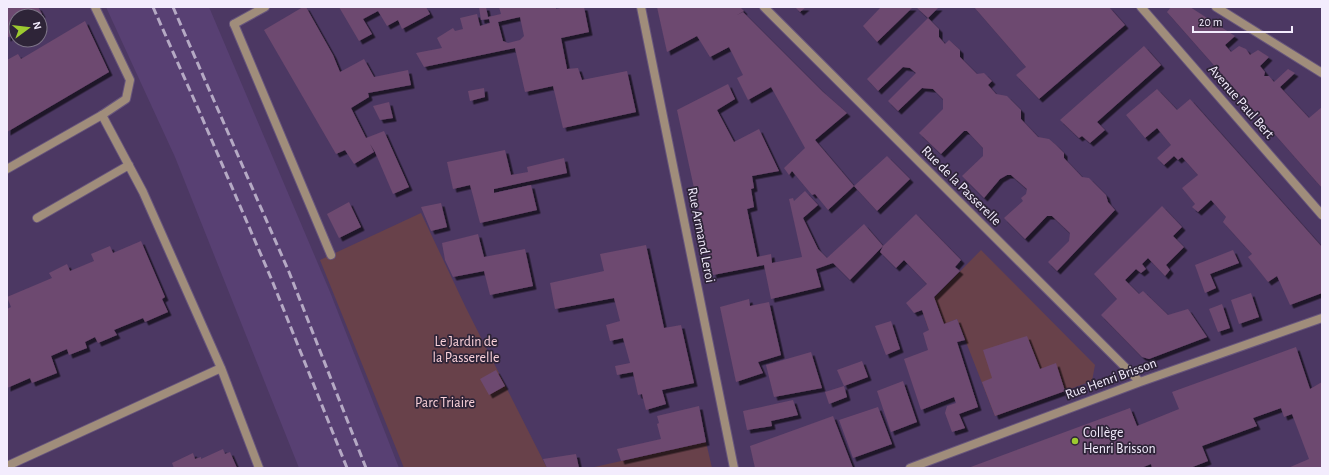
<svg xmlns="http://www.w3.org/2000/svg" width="1329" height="475" viewBox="0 0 1329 475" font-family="'Alegreya Sans',sans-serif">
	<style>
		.built { fill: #584073 }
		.green { fill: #68414a }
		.building { fill: #6d496f; fill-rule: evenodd; filter: url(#shadow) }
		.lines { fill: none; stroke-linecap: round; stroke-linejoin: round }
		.service-casing { stroke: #67557c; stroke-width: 10 }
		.minor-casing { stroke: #67557c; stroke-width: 10 }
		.service { stroke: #a08d7b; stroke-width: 8 }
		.minor { stroke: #a08d7b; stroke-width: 8 }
		.rail { stroke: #b5a9c4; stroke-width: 3; stroke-dasharray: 8 4; stroke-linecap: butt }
		.poi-dot { fill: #9dca30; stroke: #2e2438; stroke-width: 1.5 }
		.labels { text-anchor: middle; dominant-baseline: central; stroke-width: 3.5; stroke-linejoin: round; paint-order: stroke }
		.street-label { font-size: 14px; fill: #f3ecfd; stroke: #2e2438 }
		.park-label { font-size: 14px; fill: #fad1d9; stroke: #2e2438 }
		.poi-label { font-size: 14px; fill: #f3ecfd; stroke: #2e2438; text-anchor: start }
	</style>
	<defs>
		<filter id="shadow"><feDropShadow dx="3.5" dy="3.5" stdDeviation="0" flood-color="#0009"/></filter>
	</defs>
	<rect width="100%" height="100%" fill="#4c3863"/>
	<path class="built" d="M106,7H209L330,292L399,468H299L175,157Z"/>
	<path class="green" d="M421,213L466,308L547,468H404L320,260Z
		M981,250L1095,365L1092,381L995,416L957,319L929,330L922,310Z
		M706,442L712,468H590Z"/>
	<path class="building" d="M7,7H38L42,14L39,16H27L24,11L15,16L16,33L7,38Z
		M303,7H306L333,55L340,72L364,59L374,77L408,70L411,85L368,93L369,97L351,108L366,138L384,131L409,187L393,194L375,152L370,144L374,152L354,164L345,150L336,154L264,30Z
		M339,7H426L430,14L402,29L398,20L387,26L378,11L363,19L372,34L359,41Z
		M479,7H486L488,17L501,14L499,7H556V9L565,7H584L589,32L561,38L567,69L578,68L582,80L627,71L636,112L563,128L553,86L525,92L515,48L424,67L416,53L442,48L437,38L453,28L455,31L463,29L460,18L477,14L480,26L490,23L489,19L481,20ZM520,17L524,36L520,40L508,43L503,41L498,22Z
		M657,7H740L744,11L737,15L743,12L823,92L847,113L815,140L854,186L887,156L910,179L877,211L854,186L828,210L815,194L812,195L792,171L789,175L784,168L805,148L771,87L748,100L737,78L743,75L729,47L710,57L697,36L667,52Z
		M795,7H806L800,12Z
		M879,7H913L877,42L863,26L880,8Z
		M916,7H939L928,18Z
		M974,7H1109L1125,25L1039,99L1016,75L1026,67Z
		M1171,7H1190L1235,36L1225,45L1231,52L1239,46L1246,49L1250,55L1258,50L1269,57L1260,66L1265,72L1264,76H1269L1274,82L1288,69L1295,73L1280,87L1309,118L1322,107V188L1167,12Z
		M928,18L939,29V37L945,44L949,40L960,50V57L977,74L984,73L992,81L988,85L996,94L1007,96L1021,110V119L1038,137L1049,139L1056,145L1064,153V158L1082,177L1089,178L1106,195L1108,202L1115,210L1057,271L1048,262L1069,241L1070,233L1052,216H1047L1025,239L1004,218L1023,201L1021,198L1026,194L1027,189L1011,175H1007L1000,179L984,198L962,176L983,156V148L967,131H964L941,154L919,133L943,109V99L933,89L922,88L898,111L888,101L916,73L910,68L903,67L878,91L867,79Z
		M85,21L109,72L7,132V60L18,54L21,59Z
		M1144,46L1161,65L1097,122L1105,130L1090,143L1082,136L1079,138L1060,120Z
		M728,84L735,99L717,110L734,142L759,129L779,171L752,176L754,188L751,189L754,207L747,209L757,257L771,254L772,263L802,257L789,199L793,198L794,201L805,191L818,205L803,218L818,249L827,258L864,224L883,246L850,280L833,263L816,269L821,287L771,299L764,265L713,275L677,110Z
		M484,88L485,97L470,101L468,91Z
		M1157,89L1177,110L1190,99L1322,247V293L1290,305L1277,276L1268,282L1248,257L1252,254L1223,222L1226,217L1211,200L1198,212L1192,207L1195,204L1182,188L1198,175L1182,157L1178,160L1174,156L1164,165L1157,158L1171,145L1157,128L1145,138L1126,115Z
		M389,102L393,118L380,120L373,106Z
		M505,150L511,175L528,172L527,167L564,158L567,173L494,189V193L531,185L537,210L480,223L473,196L470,185L453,189L447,162Z
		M349,202L361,227L339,238L327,214Z
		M441,203L447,227L431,231L421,207Z
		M1162,206L1182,227L1173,236L1184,247L1166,265L1170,270L1165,276L1148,258L1142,264L1146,269L1141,273L1136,269L1125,280L1139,294L1143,291L1168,315L1188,309L1207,337L1149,359L1142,357L1101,315L1117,299L1094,274Z
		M916,214L961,260L955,267L960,271L934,297L944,324L957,319L965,340L957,342L978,407L959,414L965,428L952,432L945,413L947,406L956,403L954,397L921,410L904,359L928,350L923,333L929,330L922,310L914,313L906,303L927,284L904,260L896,268L880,252L883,246Z
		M478,234L484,257L525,249L533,286L490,295L484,271L453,277L445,260L442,243Z
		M141,241L165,297L162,299L168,312L145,322L143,318L114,330L117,335L98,343L95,337L85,342L87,348L69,355L67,349L51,356L57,373L32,383L30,378L7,388V309L11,307L7,297L52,278L49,273L67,264L70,271L94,261L91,254L110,246L113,253Z
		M646,245L664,328L681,325L694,383L662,390L666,404L646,410L642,394L638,395L633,372L617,375L615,366L630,363L623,338L610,341L606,325L620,321L614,298L555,309L550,283L604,271L600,254Z
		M1233,250L1239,263L1210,274L1216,288L1205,293L1195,265Z
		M1251,293L1259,317L1239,324L1231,300Z
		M749,299L750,306L769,302L781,355L758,362L763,373L736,382L720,307Z
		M1222,304L1230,328L1218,332L1209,309Z
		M891,321L900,349L886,355L875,326Z
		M1027,336L1040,369L1056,363L1065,391L995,416L982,382L992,378L983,350Z
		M1296,347L1310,389L1322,382V468H1288L1309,459L1292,414L1284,417L1281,408L1253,418L1257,426L1202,446L1208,461L1190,468H1152L1151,464L1141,468H968L1130,408L1137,426L1179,409L1172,392Z
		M811,352L822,388L774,397L766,365Z
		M862,361L868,377L844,386L847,397L829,404L825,392L844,386L837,370Z
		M496,370L505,386L489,395L480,379Z
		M903,381L917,422L891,432L877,391Z
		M793,400L798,415L771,421L772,426L747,430L743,411Z
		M699,406L706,442L621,461L617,449L661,439L657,424L659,423L657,416Z
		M878,407L892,444L853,458L839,420Z
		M833,416L853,468H755L750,446Z
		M223,449L225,454L230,452L237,468H174L172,463L193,453L195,459L201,457V459Z
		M576,454L579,468H547L543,459Z"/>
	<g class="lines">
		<g class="service-casing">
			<path id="service" d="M234,24L331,255
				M102,115L143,192L221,368L259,468
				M37,218L129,165
				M7,466L221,368"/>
		</g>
		<g class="minor-casing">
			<path id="minor" d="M641,7L734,468
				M764,7L1140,382
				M1141,7L1322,215
				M1216,7L1322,73
				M234,24L265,7
				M7,169L102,115L126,99L130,80L95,7
				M910,468L1140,382L1322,318"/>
		</g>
		<use href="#service" class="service"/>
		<use href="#minor" class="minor"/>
		<path class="rail" d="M153,7L200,113L271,278L347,468
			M173,7L289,272L366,468"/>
	</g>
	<circle class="poi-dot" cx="1075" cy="441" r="4"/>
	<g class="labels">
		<g class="street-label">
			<text transform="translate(1241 102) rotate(49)">Avenue Paul Bert</text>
			<text transform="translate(961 186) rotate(45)">Rue de la Passerelle</text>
			<text transform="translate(701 235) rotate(79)">Rue Armand Leroi</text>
			<text transform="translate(1111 379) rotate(-20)">Rue Henri Brisson</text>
		</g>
		<g class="park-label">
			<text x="466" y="342">Le Jardin de<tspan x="466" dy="16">la Passerelle</tspan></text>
			<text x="445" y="403">Parc Triaire</text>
		</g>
		<g class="poi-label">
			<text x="1083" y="433">Collège<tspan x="1083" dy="16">Henri Brisson</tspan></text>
		</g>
	</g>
	<rect width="1329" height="475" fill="none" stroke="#f3ecfd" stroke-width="16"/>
	<g transform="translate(28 28) rotate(75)"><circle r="19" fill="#2e2438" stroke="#7d7487"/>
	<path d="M0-3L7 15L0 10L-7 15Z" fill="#9dca30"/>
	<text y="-6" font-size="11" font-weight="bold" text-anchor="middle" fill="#f3ecfd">N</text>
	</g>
	<path d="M1193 26v6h99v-6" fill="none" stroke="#f3ecfd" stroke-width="2"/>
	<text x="1199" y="26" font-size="12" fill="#f3ecfd" stroke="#2e2438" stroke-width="3" paint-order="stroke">20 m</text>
</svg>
